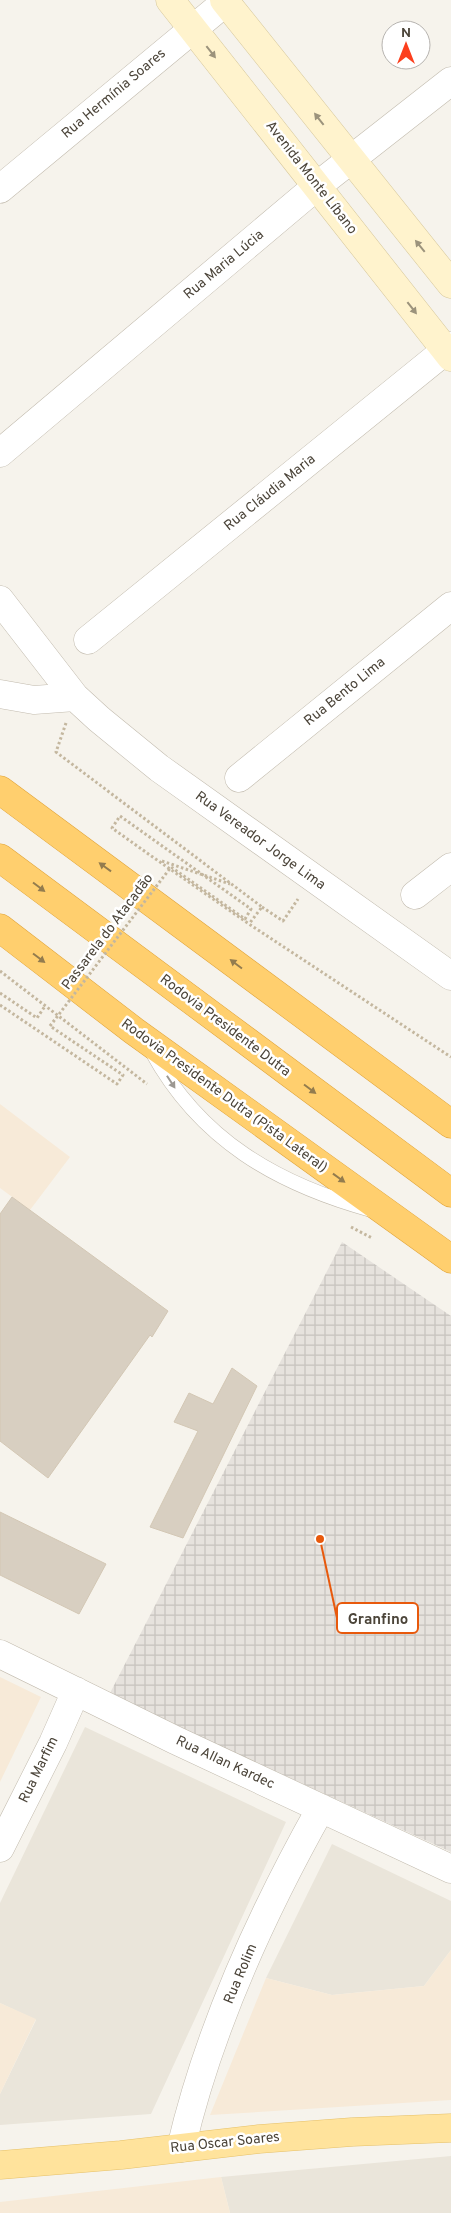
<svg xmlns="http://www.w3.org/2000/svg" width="451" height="2213" viewBox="0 0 451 2213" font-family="Overpass,sans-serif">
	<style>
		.residential { fill: #eae5da }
		.commercial { fill: #f7ead8 }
		.industrial { fill: url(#industrial-grid) }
		.building { fill: #d8cfc1; stroke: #d3c7b4 }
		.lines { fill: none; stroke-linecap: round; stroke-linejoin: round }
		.lane-casing { stroke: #c2bbae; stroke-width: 15 }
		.street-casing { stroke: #c2bbae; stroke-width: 29 }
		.secondary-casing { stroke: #d6c79b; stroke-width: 29 }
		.primary-casing { stroke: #e6c16a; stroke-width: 29 }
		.highway-casing { stroke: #e0a43c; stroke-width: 29 }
		.path { stroke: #c4b79f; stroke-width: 3; stroke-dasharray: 2.5 2.5; stroke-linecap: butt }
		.lane { stroke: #fff; stroke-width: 14 }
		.street { stroke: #fff; stroke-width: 28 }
		.secondary { stroke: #fff3cd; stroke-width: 28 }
		.primary { stroke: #ffe39c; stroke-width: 28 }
		.highway { stroke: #ffcf6e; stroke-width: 28 }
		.path-bridge { stroke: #c4b79f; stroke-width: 3; stroke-dasharray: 2.5 2.5; stroke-linecap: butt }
		.oneway { fill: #9c937c }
		.oneway2 { fill: #937c4e }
		.oneway3 { fill: #9c9892 }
		.labels { text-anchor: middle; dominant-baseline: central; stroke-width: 5; stroke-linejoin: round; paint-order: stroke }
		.street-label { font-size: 14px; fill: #4b4439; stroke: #fff }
		.leader { fill: none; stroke: #e8590c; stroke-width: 2 }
		.callout-dot { fill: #e8590c; stroke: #fff; stroke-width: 2 }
		.callout { fill: #fff; stroke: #e8590c; stroke-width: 2 }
		.callout-label { font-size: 15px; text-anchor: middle; font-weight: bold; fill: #4b4439 }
	</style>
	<defs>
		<pattern id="industrial-grid" width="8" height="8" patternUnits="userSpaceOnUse" patternTransform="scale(1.25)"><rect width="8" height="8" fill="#e6e2dd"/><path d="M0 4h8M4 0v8" fill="none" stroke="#c7c3be"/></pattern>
	</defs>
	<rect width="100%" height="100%" fill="#f6f3ec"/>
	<path class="residential" d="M85,1727L286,1822L151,2114L0,2125V2094L36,2020L0,2003V1903Z
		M332,1844L451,1901V1950L424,1986L332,1995L266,1978Z
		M451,2156V2213H230L221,2177Z"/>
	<path class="commercial" d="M0,1104L70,1157L30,1210L0,1188Z
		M0,1677L41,1697L0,1782Z
		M451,1950V2100L210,2115L266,1978L332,1995L424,1986Z
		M0,2003L36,2019L0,2094Z
		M221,2177L230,2213H0V2202Z"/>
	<path class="industrial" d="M342,1242L451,1316V1852L109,1695Z"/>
	<path class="building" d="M12,1197L168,1311L152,1337L150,1335L48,1478L0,1441V1214Z
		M232,1368L257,1386L183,1538L150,1527L198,1431L174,1422L189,1393L213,1404Z
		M0,1512L106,1564L79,1614L0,1575Z"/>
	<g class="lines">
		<g class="lane-casing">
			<path id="lane" d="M152,1052C200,1140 277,1184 371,1210"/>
		</g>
		<g class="street-casing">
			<path id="street" d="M0,189L228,0
				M0,453L317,186L451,81
				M0,600L75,697L99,719L159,768L451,976
				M88,640L451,346
				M0,694L34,700L75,697
				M239,778L451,606
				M415,895L451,867
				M0,1654L175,1740L451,1869
				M0,1848L53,1743L76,1691
				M181,2148C208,2032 263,1911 321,1808"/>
		</g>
		<g class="secondary-casing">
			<path id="secondary" d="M170,0L451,357
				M224,0L451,284"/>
		</g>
		<g class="primary-casing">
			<path id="primary" d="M0,2165L121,2155L259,2139L352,2132L451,2128"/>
		</g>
		<g class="highway-casing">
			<path id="highway" d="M0,790L451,1124
				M0,858L451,1193
				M0,928L134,1031L451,1259"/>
		</g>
		<path class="path" d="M66,723L56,752L262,907L249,924
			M147,853L249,924L451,1057
			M162,861L230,884
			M262,907L283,921L298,899
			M0,971L147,1084
			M0,993L37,1018L45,1006
			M0,1005L117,1084L123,1075L50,1026
			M351,1227L372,1238"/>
		<use href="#lane" class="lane"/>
		<use href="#street" class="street"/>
		<use href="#secondary" class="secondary"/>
		<use href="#primary" class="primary"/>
		<use href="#highway" class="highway"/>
		<path class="path-bridge" d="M50,1026L171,867L245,919L251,909L120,816L112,828L147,853"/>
	</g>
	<defs><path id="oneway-solid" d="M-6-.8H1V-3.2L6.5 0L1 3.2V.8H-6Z" transform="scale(1.25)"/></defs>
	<g class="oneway">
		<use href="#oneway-solid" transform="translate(211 52) rotate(52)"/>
		<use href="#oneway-solid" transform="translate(319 119) rotate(-128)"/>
		<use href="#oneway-solid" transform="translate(420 246) rotate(-129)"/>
		<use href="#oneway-solid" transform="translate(412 308) rotate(52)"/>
	</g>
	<g class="oneway2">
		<use href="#oneway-solid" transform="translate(105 867) rotate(-144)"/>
		<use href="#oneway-solid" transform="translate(39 887) rotate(37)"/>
		<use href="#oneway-solid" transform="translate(39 958) rotate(37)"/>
		<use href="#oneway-solid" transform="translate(236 964) rotate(-143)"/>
		<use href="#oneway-solid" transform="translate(310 1089) rotate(37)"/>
		<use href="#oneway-solid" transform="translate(339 1178) rotate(36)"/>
	</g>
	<use class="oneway3" href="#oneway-solid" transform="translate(171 1082) rotate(57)"/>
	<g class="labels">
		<g class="street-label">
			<text transform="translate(114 94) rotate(-40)">Rua Hermínia Soares</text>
			<text transform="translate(311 178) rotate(52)">Avenida Monte Líbano</text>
			<text transform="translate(224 265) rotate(-40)">Rua Maria Lúcia</text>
			<text transform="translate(270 493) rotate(-39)">Rua Cláudia Maria</text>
			<text transform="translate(345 692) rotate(-39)">Rua Bento Lima</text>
			<text transform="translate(260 841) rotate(36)">Rua Vereador Jorge Lima</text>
			<text transform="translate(108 932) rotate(-53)">Passarela do Atacadão</text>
			<text transform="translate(225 1026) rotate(37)">Rodovia Presidente Dutra</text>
			<text transform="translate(224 1096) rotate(36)">Rodovia Presidente Dutra (Pista Lateral)</text>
			<text transform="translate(225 1763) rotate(25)">Rua Allan Kardec</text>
			<text transform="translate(39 1770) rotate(-64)">Rua Marfim</text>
			<text transform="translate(241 1974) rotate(-67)">Rua Rolim</text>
			<text transform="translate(225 2143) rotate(-6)">Rua Oscar Soares</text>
		</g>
	</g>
	<path class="leader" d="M320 1539L337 1618"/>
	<circle class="callout-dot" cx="320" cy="1539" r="5"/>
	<rect class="callout" x="337" y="1603" width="81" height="30" rx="5"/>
	<g class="callout-label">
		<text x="378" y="1624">Granfino</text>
	</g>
	<g transform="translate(406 45)"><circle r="24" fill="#ffffff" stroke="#b7b4b0"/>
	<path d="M0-4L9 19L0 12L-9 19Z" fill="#fc3f1d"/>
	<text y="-8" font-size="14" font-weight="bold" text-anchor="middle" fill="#4b4439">N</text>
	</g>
</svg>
